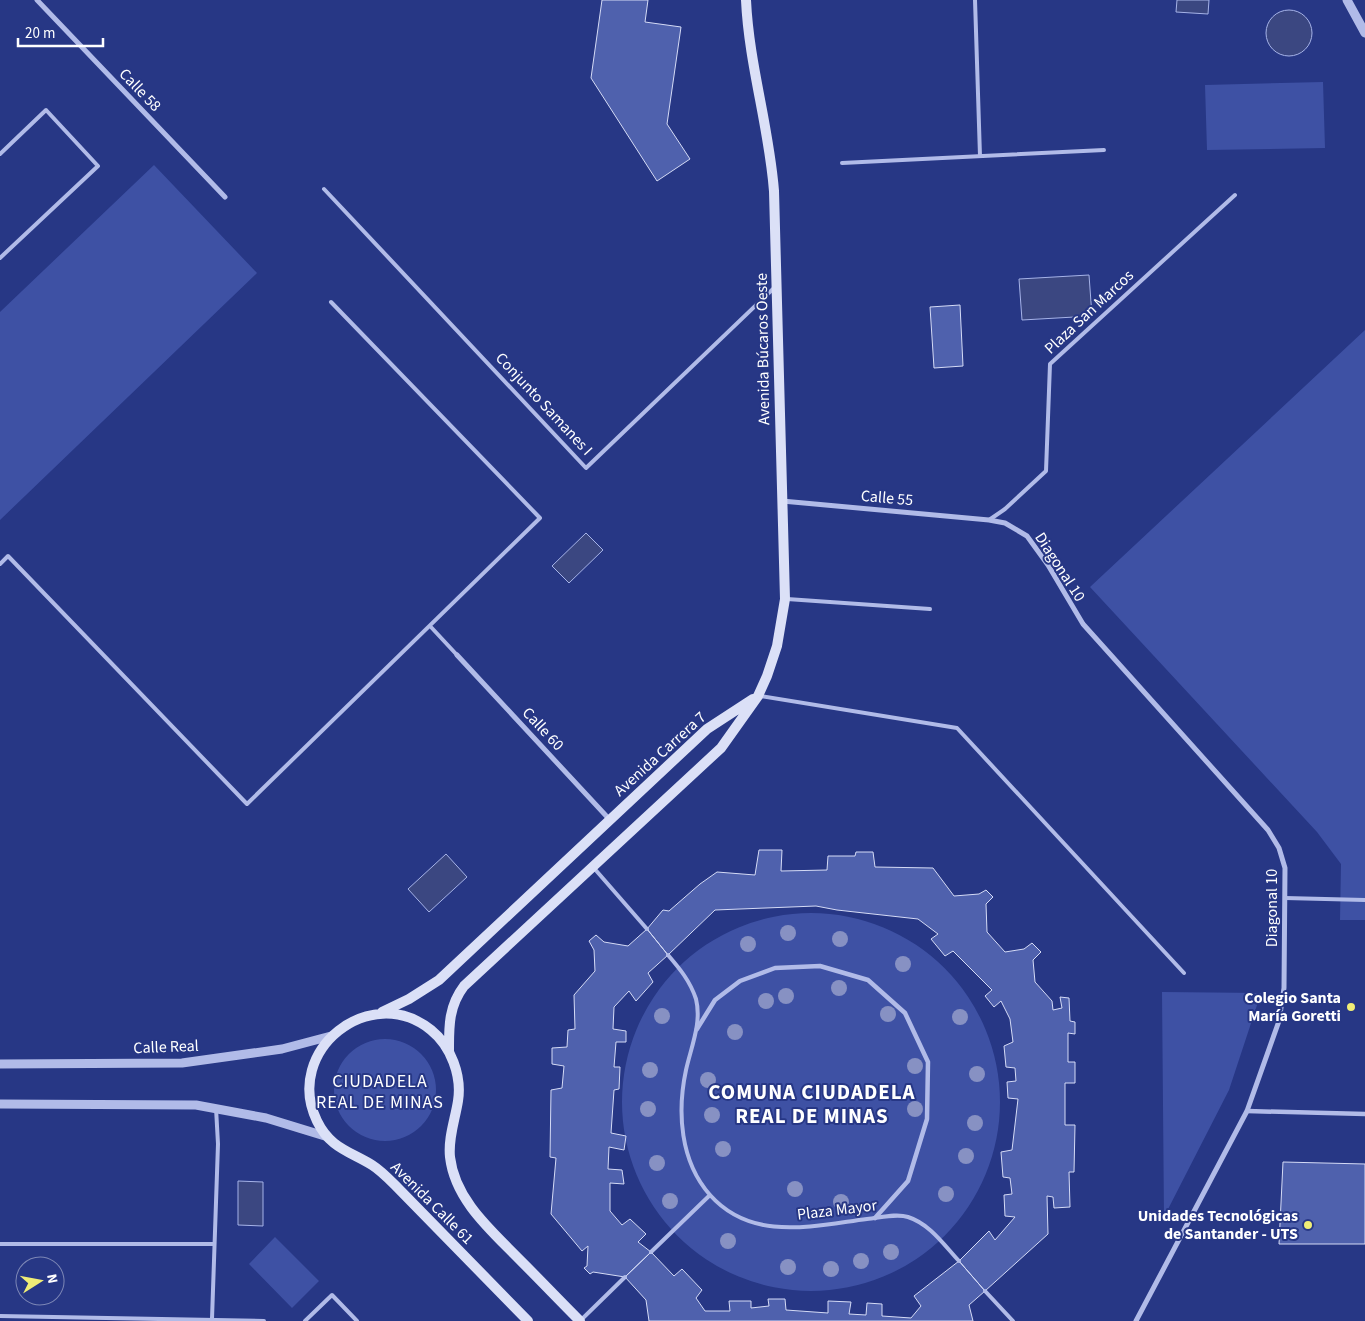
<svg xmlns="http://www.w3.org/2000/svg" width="1365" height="1321" viewBox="0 0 1365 1321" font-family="'Source Sans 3',sans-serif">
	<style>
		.green { fill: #3e51a4 }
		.water { fill: #3b4781; stroke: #a6b3e8 }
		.building { fill: #4f61ad; stroke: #d5dbf6 }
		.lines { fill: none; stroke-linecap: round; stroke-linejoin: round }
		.service { stroke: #b1bbe8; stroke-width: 4 }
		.pedestrian { stroke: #b1bbe8; stroke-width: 4.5 }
		.minor { stroke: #b1bbe8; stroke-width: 5 }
		.tertiary { stroke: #b1bbe8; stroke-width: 9 }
		.secondary { stroke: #dbe0f7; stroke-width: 10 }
		.tree { fill: #8791c3 }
		.poi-dot { fill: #f0ed76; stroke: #273785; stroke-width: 2 }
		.labels { text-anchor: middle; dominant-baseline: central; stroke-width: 4; stroke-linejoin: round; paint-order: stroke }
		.street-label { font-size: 16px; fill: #fff; stroke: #273785 }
		.poi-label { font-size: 16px; font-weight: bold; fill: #fff; stroke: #273785; text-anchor: end }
		.neighbourhood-label { font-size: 18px; letter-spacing: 1px; fill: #fff; stroke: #273785 }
		.district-label { font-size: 21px; font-weight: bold; letter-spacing: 1px; fill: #fff; stroke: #273785 }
	</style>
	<rect width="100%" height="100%" fill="#273785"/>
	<path class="green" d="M1323,82L1325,148L1207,150L1205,85Z
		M154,165L257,273L0,520V312Z
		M1365,330V920H1340L1341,864L1317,832L1090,587Z
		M622 1102a189 189 0 1 1 378 0a189 189 0 1 1-378 0Z
		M1162,992L1261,993L1229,1090L1164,1217Z
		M334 1090a51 51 0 1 1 102 0a51 51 0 1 1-102 0Z
		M275,1237L319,1281L292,1308L249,1264Z"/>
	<path class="water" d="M1177,0H1209L1208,14L1176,12Z
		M1266 33a23 23 0 1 1 46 0a23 23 0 1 1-46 0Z
		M1089,275L1092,316L1022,320L1019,279Z
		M586,533L603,550L569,583L552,566Z
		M446,854L467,877L429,912L408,889Z
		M238,1181L263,1182V1226L238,1225Z"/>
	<path class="building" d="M602,0H648L645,22L681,27L667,124L690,159L657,181L591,78Z
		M960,305L963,366L934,368L930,307Z
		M759,850H782L781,871L827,870L828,856H855L856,852H873L875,867L933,868L954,896L979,894L986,890L993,897L986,904L987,932L1005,952L1024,949L1032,943L1041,952L1033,960L1035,982L1052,1001L1053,1010L1062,1008L1060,997L1069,998L1070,1021L1075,1022V1034L1068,1033V1062H1075V1083H1065V1125H1075L1074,1172H1069L1070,1207L1054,1208L1053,1197L1047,1196L1048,1234L985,1291L959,1261L989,1231L995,1240L1015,1217L1005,1216L1004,1195L1012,1194L1010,1178L1003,1177L1001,1152L1012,1150L1018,1099L1008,1098L1007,1082L1016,1081L1015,1068L1006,1067L1004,1046L1013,1042L1010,1019L1001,1001L994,1007L985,996L992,990L953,951L945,956L931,939L938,934L918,919L837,910L816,906L715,910L668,955L647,929L663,910L669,911L700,884L717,872L755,875Z
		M647,929L668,955L648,973L653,982L636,1001L629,991L614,1007L613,1029L626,1031V1042H616L614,1067H620L619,1089L614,1090L611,1133L626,1136L624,1150L609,1147L608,1169L622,1170L624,1184L610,1183V1211L622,1225L630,1219L646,1234L638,1242L651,1252L625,1277L593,1272L590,1274L584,1268L587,1266L588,1246L582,1251L551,1214L556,1158L550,1157L551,1090L562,1088L564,1066L552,1064V1048L567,1047L568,1030L575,1029L574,995L595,971L594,950L589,941L596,935L604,942L628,946Z
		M1283,1162L1365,1164V1244H1279Z
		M651,1252L674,1276L682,1269L702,1290L696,1298L705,1311H730L729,1301H751V1308L769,1306L768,1299H785L786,1310L828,1313V1301L851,1302L849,1314L866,1315L867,1303L882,1304V1316L911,1318L921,1306L914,1296L959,1261L985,1291L969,1305L973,1321H649L646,1300L625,1277Z"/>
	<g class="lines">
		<path class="service" d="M975,0L980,156
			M0,154L46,110L98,166L0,258
			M842,163L1104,150
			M324,189L586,468L774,288
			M989,520L1005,509L1046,471L1050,364L1235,195
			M0,564L8,556L247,804L540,518L331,302
			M787,599L930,609
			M430,626L457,655
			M760,696L957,728L1184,973
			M593,867L647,929
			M1285,898L1365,900
			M668,955C680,969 690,981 696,999C702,1023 691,1047 686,1070C677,1112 680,1161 710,1195C752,1242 812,1226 867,1219C879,1218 896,1213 908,1217C930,1224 944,1245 959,1261
			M0,1244H213
			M651,1252L710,1195
			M985,1291L1013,1321
			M0,1316L264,1321
			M212,1319L218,1144L216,1108
			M305,1321L332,1295L357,1321
			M580,1321L625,1277"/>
		<path class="pedestrian" d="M697,1029L715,1000L740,981L775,968L820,966L868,980L905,1013L928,1062L927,1119L908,1181L875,1218
			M1247,1111L1365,1114"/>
		<path class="minor" d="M37,0L225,197
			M782,501L989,520L1005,523L1027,536L1048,565L1083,624L1268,830L1279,848L1285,868L1284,988L1279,1021L1247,1111L1136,1321
			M457,655L610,820"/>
		<path class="tertiary" d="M1347,0L1365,33
			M0,1064L182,1063L282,1049L331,1036
			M0,1104L196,1105L266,1118L328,1137"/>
		<path class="secondary" d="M382,1012L409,999L439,980L707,729L753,699
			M449,1052C449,1028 448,1007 464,986L721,748L758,696L767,676L777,646L785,599L774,191C769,126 749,65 746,0
			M528,1321L395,1185C388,1178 380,1170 372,1165C349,1151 330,1148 317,1121C283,1051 370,981 431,1030C451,1046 462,1076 458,1101C455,1120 448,1138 450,1157C455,1201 493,1232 521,1261C541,1281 560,1301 580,1321"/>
	</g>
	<g class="tree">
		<circle cx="788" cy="933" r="8"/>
		<circle cx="840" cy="939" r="8"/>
		<circle cx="748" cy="944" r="8"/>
		<circle cx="903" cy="964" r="8"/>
		<circle cx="839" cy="988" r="8"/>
		<circle cx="786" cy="996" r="8"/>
		<circle cx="766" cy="1001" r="8"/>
		<circle cx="888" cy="1014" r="8"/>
		<circle cx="662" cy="1016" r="8"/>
		<circle cx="960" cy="1017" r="8"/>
		<circle cx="735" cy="1032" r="8"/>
		<circle cx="915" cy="1066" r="8"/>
		<circle cx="650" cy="1070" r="8"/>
		<circle cx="977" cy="1074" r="8"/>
		<circle cx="708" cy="1080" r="8"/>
		<circle cx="648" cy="1109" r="8"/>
		<circle cx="915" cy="1109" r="8"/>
		<circle cx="712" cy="1115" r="8"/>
		<circle cx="975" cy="1123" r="8"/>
		<circle cx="723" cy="1149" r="8"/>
		<circle cx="966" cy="1156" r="8"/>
		<circle cx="657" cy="1163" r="8"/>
		<circle cx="795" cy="1189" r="8"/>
		<circle cx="946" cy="1194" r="8"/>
		<circle cx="670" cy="1201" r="8"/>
		<circle cx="841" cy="1202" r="8"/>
		<circle cx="728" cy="1241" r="8"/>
		<circle cx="891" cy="1252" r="8"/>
		<circle cx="861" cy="1261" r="8"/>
		<circle cx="788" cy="1267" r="8"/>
		<circle cx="831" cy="1269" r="8"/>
	</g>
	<g class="poi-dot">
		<circle cx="1351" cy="1007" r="5"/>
		<circle cx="1308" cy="1225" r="5"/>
	</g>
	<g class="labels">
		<g class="street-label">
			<text transform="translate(140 90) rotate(46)">Calle 58</text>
			<text transform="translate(1089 312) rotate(-43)">Plaza San Marcos</text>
			<text transform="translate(763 349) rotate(-91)">Avenida Búcaros Oeste</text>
			<text transform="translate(544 404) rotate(47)">Conjunto Samanes I</text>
			<text transform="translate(887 498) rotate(5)">Calle 55</text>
			<text transform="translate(1060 567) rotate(57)">Diagonal 10</text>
			<text transform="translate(543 729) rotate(47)">Calle 60</text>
			<text transform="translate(660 754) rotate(-42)">Avenida Carrera 7</text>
			<text transform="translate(1272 908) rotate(-90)">Diagonal 10</text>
			<text transform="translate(166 1047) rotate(-2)">Calle Real</text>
			<text transform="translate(432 1203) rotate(45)">Avenida Calle 61</text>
			<text transform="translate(837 1210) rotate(-7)">Plaza Mayor</text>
		</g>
		<g class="poi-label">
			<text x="1341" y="998">Colegio Santa<tspan x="1341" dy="18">María Goretti</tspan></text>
			<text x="1298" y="1216">Unidades Tecnológicas<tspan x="1298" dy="18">de Santander - UTS</tspan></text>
		</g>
		<g class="neighbourhood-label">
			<text x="380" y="1081">CIUDADELA<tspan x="380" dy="21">REAL DE MINAS</tspan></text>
		</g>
		<g class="district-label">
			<text x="812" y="1092">COMUNA CIUDADELA<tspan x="812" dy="24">REAL DE MINAS</tspan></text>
		</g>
	</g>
	<g transform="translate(40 1281) rotate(79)"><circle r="24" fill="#273785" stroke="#7d87b6"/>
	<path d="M0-4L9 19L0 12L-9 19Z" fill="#f0ed76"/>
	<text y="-8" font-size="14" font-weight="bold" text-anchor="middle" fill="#ffffff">N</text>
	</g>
	<path d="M18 38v8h85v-8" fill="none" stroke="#ffffff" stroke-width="2.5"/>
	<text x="25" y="38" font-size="15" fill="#ffffff" stroke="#273785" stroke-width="4" paint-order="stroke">20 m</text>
</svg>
